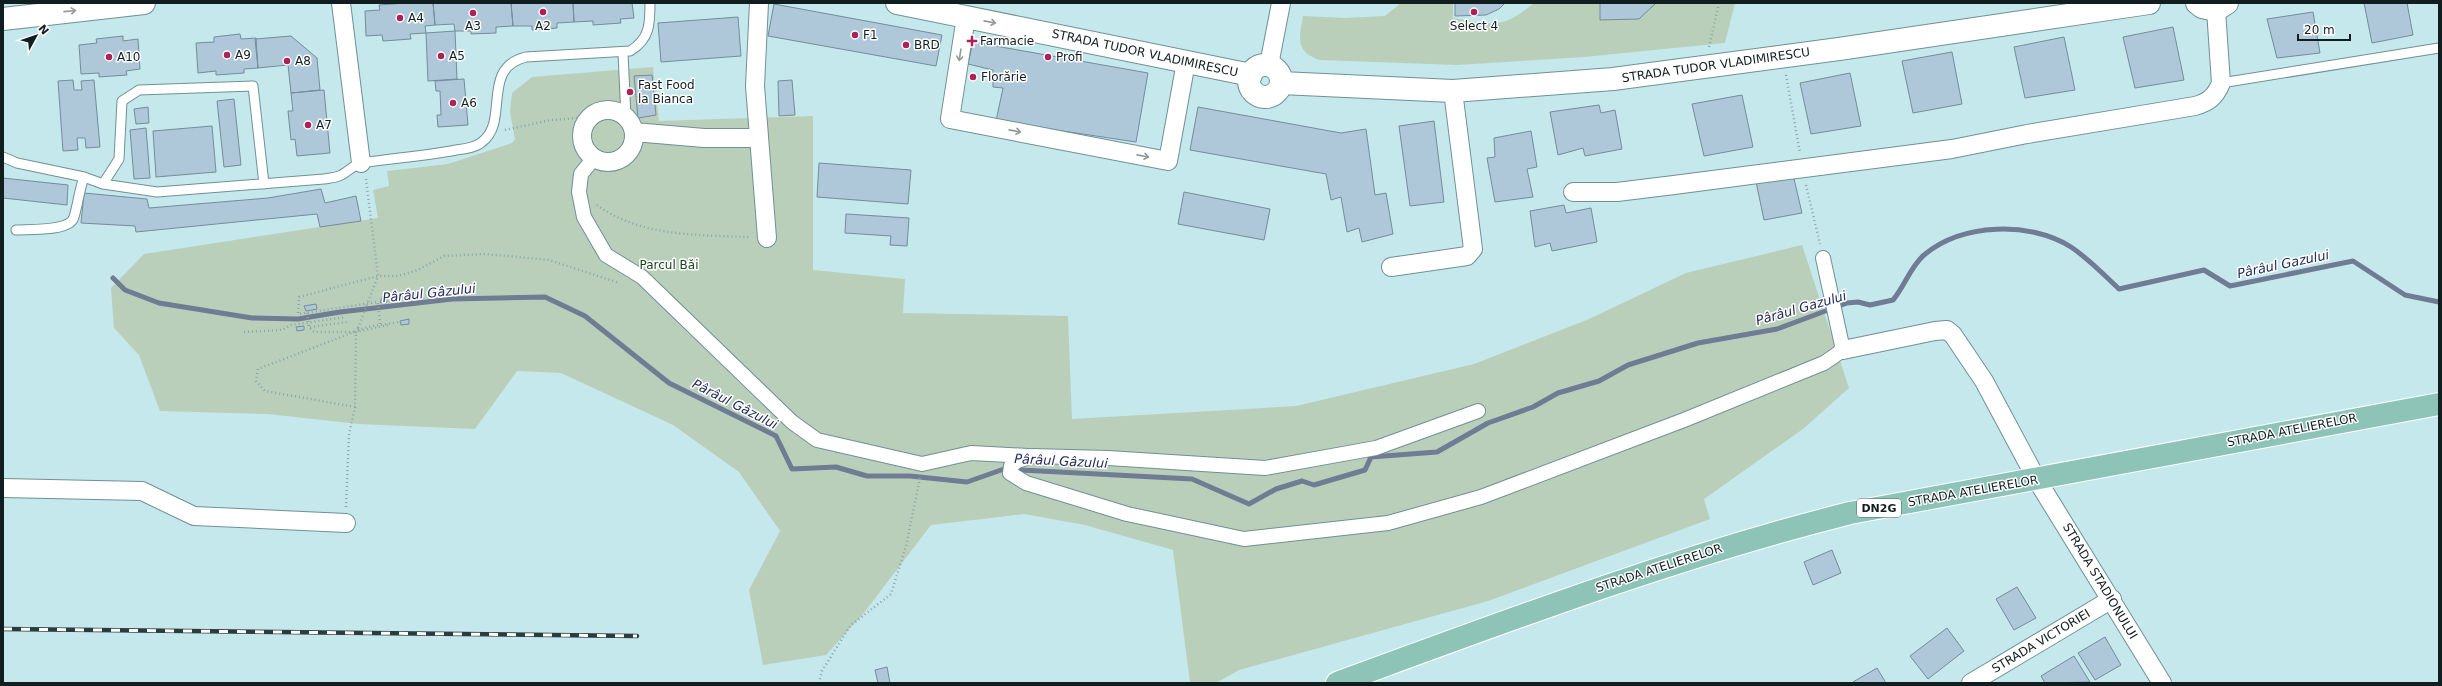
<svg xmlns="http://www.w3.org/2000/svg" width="2442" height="686" viewBox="0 0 2442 686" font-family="'DejaVu Sans',sans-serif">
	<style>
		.green { fill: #bacfba }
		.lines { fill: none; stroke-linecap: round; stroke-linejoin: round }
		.stream { stroke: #707b94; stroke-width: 5 }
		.building { fill: #aec7d9; stroke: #748c9c }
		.service-casing { stroke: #6f9095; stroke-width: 11 }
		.pedestrian-casing { stroke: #6f9095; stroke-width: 16 }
		.minor-casing { stroke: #6f9095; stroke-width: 20 }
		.tertiary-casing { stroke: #6f9095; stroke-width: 24 }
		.primary-casing { stroke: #fff; stroke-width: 24 }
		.path { stroke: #8aa6aa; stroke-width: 2.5; stroke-dasharray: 1 3; stroke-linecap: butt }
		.service { stroke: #fff; stroke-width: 9 }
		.pedestrian { stroke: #fff; stroke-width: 14 }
		.minor { stroke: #fff; stroke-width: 18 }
		.tertiary { stroke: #fff; stroke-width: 22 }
		.primary { stroke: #8ec3b7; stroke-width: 22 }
		.rail-casing { stroke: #2b3b3e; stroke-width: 4.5 }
		.rail { stroke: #fff; stroke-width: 3; stroke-dasharray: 9; stroke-linecap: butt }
		.path-bridge { stroke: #8aa6aa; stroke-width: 2.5; stroke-dasharray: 1 3; stroke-linecap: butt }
		.oneway { stroke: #949a9b }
		.poi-dot { fill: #af2057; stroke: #fff; stroke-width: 1.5 }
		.labels { text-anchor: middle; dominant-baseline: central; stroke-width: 3; stroke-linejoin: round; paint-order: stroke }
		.shield { fill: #fff; stroke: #586263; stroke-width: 1 }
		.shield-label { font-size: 11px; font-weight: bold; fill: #111e20 }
		.poi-label { font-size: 12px; fill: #111e20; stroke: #fff; text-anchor: start }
		.street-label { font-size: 12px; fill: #111e20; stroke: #fff }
		.park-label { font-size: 12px; fill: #18431c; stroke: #fff }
		.water-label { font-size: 13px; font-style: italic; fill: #212c59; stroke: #fff }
	</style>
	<rect width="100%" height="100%" fill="#c5e8ed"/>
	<path class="green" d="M1401,3H1453V18C1494,25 1501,30 1534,3H1735L1725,43L1584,57L1457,65L1320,60C1295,52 1299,38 1303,16L1345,18L1385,16Z
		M653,67L659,121L813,116V270L905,279L903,313L1068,316L1072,419L1296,406L1474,364L1589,319L1686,273L1802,245L1849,388L1803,429L1704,499L1710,519L1488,601L1239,670L1216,683H1190L1173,550L1085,525L1024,514L931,525L863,614L826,655L763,665L749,590L780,531L739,472L673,425L561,373L517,371L475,429L359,424L267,414L160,411L139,355L114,328L111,288L144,254L378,218L373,190L389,186L387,171L448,164L512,143L515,139L510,112L512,93L532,77Z"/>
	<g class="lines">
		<path class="stream" d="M113,278L125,290L159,303L252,318L298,319L340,312L452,299L545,297L585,316L669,383L776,436L792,469L836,467L867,476H910L967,482L1004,469L1192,479L1249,504L1276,489L1302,481L1314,485L1365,470L1371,457L1437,452L1488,423L1533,407L1558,393L1599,381L1628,365L1698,343L1777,329L1847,303L1858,302L1870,305L1893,300C1905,286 1910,267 1924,255C1962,223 2030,221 2071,247C2089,259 2104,275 2119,289L2204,270L2230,286L2353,261L2405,295L2439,302"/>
	</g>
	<path class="building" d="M406,3H433L435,25L425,26L426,33L410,34L411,39L383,41L382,35L366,36L365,11L380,10L379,5Z
		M433,3H511L513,26L496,27V33L471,34V31H455L454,24L435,25Z
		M511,3H573L574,22L557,23V28L532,30V26H513Z
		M573,3H632L634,18L620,19L621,23L593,25V21L574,22Z
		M1455,3H1505L1499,9L1486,15L1455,16Z
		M1600,3H1656L1639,19L1600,20Z
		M2364,3H2407L2413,35L2372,43Z
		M774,4L942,35L936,66L768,36Z
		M2313,12L2320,53L2277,58L2267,19Z
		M738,17L741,56L661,62L658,23Z
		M2173,27L2184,80L2135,88L2123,37Z
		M455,31L457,79L428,81L426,33Z
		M240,34L241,39L256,38L258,68L244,69V73L216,75V71L198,73L196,43L214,42V37Z
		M123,36V41L138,39L140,69L126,71L127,75L99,77V73L81,74L79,45L97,43L96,39Z
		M291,36L317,58L320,90L291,93L288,65L258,68L255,39Z
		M2064,37L2075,90L2025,98L2014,47Z
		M973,42L1148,73L1136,142L996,121L1003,88L993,87V70L968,64Z
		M1952,52L1962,104L1913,113L1902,61Z
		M1850,73L1861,126L1811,134L1800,83Z
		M652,75L656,115L638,118L634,76Z
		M464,79L468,125L438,127L437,115H441L440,91H436L435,81Z
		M73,80L74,90H82L81,81L94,80L100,147L86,148L85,138H77L78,150L63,151L58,81Z
		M792,80L795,115L779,116L778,81Z
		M324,90L330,153L297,156L295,139L291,140L288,111H293L291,93Z
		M1742,95L1753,147L1704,156L1692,104Z
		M234,99L241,165L224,167L217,101Z
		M1599,105L1601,113L1615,110L1622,149L1585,156L1583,148L1558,155L1550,112Z
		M148,107L149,123L136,124L134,109Z
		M1198,107L1341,133L1366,129L1375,195L1386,193L1393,234L1362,242L1359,228L1347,232L1341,197L1331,200L1326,174L1190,150Z
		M1434,121L1444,202L1410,206L1399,126Z
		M212,126L216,172L156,177L153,131Z
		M146,128L150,178L134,179L130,130Z
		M1531,131L1537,167L1527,169L1533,197L1495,202L1487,158L1495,157L1494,138Z
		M819,163L911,170L908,204L817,197Z
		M1792,170L1802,213L1764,220L1755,177Z
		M3,178L68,185L67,205L3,198Z
		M321,189L325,203L356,196L361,221L320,227L317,214L136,232L135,226L81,223L84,193L147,199L149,208L268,198Z
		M1184,192L1270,209L1264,240L1178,224Z
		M1564,205L1566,213L1591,208L1597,242L1552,251L1550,243L1535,247L1530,211Z
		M846,214L909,218L907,246L890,245L891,236L845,233Z
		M383,296L387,298V302L384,304L380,302Z
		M316,304L317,309L306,311L304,306Z
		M409,319V324L401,325L400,321Z
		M304,326V330L297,331L296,327Z
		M1832,550L1841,573L1813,585L1804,562Z
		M2017,587L2036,618L2014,630L1996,599Z
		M1947,628L1964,651L1928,679L1910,656Z
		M2105,637L2121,665L2095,680L2078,653Z
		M2074,656L2090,682L2045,683L2041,676Z
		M887,667L890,683H878L875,670Z
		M1877,668L1886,683H1854L1853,682Z"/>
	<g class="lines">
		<g class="service-casing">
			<path id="service" d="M623,53L626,117
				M2221,83L2439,48
				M3,157L17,163L84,177L103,184L157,192L324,179C329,178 334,178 339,176C347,173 354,164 362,163C394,158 425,156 456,150C464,149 475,148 482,142C510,121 480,68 526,57L630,51C650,39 650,24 650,3
				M103,184L119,159L122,101L139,90L253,86L264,184
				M16,230C29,229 70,232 74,217C78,204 79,191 84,177"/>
		</g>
		<g class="pedestrian-casing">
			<path id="pedestrian" d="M594,158L581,174L579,192L584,217L606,255L642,277L792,422L817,440L922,464L971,453L1028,456
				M1478,411L1376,448L1265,468L1108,458L1032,456L1017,461L1011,466L1010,473L1026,483L1127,514L1244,539L1388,523L1481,497L1684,420L1824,363L1843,350L1823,258"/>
		</g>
		<g class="minor-casing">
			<path id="minor" d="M341,3L361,163
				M759,3L755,86L767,238
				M966,17L950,119L1168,161L1186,62
				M1269,65L1281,3
				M582 136a26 26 0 1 1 52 0a26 26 0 1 1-52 0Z
				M634,132L704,138H758
				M1573,192H1617L1674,185L1952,149L2027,134L2195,106C2209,102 2215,97 2221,83L2216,10
				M1391,267L1467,256L1473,249L1453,91
				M1843,350L1935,331L1947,330L1953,335L1984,381L2037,480L2162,683
				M3,488L142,491L194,516L346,523
				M1971,683L2112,599"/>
		</g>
		<g class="tertiary-casing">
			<path id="tertiary" d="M897,3L1251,75
				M2197,3L2202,7L2216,10L2227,3
				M3,19L144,3
				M1249 81a16 16 0 1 1 32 0a16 16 0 1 1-32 0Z
				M1281,83L1453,91L1613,79L1839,49L2149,3"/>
		</g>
		<g class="primary-casing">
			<path id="primary" d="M1337,683C1506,621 1675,557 1850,513L2439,404"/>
		</g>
		<path class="path" d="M1709,47L1719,3
			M1786,75L1800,153
			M505,130L551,120L591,117
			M366,179L378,276
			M1806,185L1820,244
			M597,205C640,237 700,235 750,237
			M307,313L309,327L314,332H354
			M380,324L378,302L298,314L299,297L378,276H398L418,270L444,256L485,254L549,260L619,283
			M310,327L347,322
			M358,328L356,332L388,325
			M244,332L282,330L291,325L346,317
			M355,407L265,391L256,381L258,369L367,327L399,322
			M346,507L349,434L355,407L356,332
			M819,683L822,671L850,626L891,594L906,546L920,478"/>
		<use href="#service" class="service"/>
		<use href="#pedestrian" class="pedestrian"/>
		<use href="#minor" class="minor"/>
		<use href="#tertiary" class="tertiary"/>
		<use href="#primary" class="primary"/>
		<g class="rail-casing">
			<path id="rail" d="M3,629L637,636"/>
		</g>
		<use href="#rail" class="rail"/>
		<path class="path-bridge" d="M358,328L378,276"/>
	</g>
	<defs><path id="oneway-shaft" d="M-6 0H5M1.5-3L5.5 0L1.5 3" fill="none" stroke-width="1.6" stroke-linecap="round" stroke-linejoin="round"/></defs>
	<g class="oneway">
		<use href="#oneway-shaft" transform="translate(70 11) rotate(-6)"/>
		<use href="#oneway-shaft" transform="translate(990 22) rotate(11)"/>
		<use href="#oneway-shaft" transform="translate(960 55) rotate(99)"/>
		<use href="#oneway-shaft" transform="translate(1015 131) rotate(11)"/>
		<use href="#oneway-shaft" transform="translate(1143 156) rotate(11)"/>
	</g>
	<g class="poi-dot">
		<circle cx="543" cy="12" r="4"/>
		<circle cx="1474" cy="12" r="4"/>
		<circle cx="473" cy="13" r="4"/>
		<circle cx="400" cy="18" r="4"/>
		<circle cx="855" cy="35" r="4"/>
		<path d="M970 35h4v4h4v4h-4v4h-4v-4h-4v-4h4z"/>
		<circle cx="906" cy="45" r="4"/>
		<circle cx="227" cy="55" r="4"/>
		<circle cx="441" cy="56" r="4"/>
		<circle cx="109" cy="57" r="4"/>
		<circle cx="1048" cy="57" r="4"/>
		<circle cx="287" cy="61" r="4"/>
		<circle cx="973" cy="77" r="4"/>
		<circle cx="630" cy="92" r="4"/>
		<circle cx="453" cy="103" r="4"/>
		<circle cx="308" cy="125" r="4"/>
	</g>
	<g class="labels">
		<rect class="shield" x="1857" y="499" width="44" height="18" rx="3"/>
		<g class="shield-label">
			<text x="1879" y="508">DN2G</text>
		</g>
		<g class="poi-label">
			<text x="408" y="18">A4</text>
			<text x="473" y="26" text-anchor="middle">A3</text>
			<text x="543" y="26" text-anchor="middle">A2</text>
			<text x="1474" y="26" text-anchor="middle">Select 4</text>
			<text x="863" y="35">F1</text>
			<text x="980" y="41">Farmacie</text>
			<text x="914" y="45">BRD</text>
			<text x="235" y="55">A9</text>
			<text x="449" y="56">A5</text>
			<text x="117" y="57">A10</text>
			<text x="1056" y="57">Profi</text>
			<text x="295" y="61">A8</text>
			<text x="981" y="77">Florărie</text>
			<text x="638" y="85">Fast Food<tspan x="638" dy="14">la Bianca</tspan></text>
			<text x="461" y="103">A6</text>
			<text x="316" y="125">A7</text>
		</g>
		<g class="street-label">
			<text transform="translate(1145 53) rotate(12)">STRADA TUDOR VLADIMIRESCU</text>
			<text transform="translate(1716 65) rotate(-8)">STRADA TUDOR VLADIMIRESCU</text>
			<text transform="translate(2292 430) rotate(-11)">STRADA ATELIERELOR</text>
			<text transform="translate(1973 491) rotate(-10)">STRADA ATELIERELOR</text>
			<text transform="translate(1659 568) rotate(-18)">STRADA ATELIERELOR</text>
			<text transform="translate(2100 581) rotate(59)">STRADA STADIONULUI</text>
			<text transform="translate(2041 641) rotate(-31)">STRADA VICTORIEI</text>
		</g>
		<g class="park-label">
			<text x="669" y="265">Parcul Băi</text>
		</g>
		<g class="water-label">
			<text transform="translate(2283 264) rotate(-12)">Pârâul Gazului</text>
			<text transform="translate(429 293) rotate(-6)">Pârâul Gâzului</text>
			<text transform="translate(1801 308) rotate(-16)">Pârâul Gazului</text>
			<text transform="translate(735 404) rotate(27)">Pârâul Gâzului</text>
			<text transform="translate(1061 461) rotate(3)">Pârâul Gâzului</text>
		</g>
	</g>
	<rect width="2442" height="686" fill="none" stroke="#111e20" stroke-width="8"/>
	<g transform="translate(36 36) rotate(50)" stroke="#ffffff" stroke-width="3" paint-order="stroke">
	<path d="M0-3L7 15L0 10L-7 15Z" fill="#111e20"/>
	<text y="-6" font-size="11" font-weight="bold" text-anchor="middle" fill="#111e20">N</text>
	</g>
	<path d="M2298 34v6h52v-6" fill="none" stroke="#111e20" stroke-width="2"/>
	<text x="2304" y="34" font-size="12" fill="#111e20" stroke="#ffffff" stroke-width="3" paint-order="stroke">20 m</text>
</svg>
